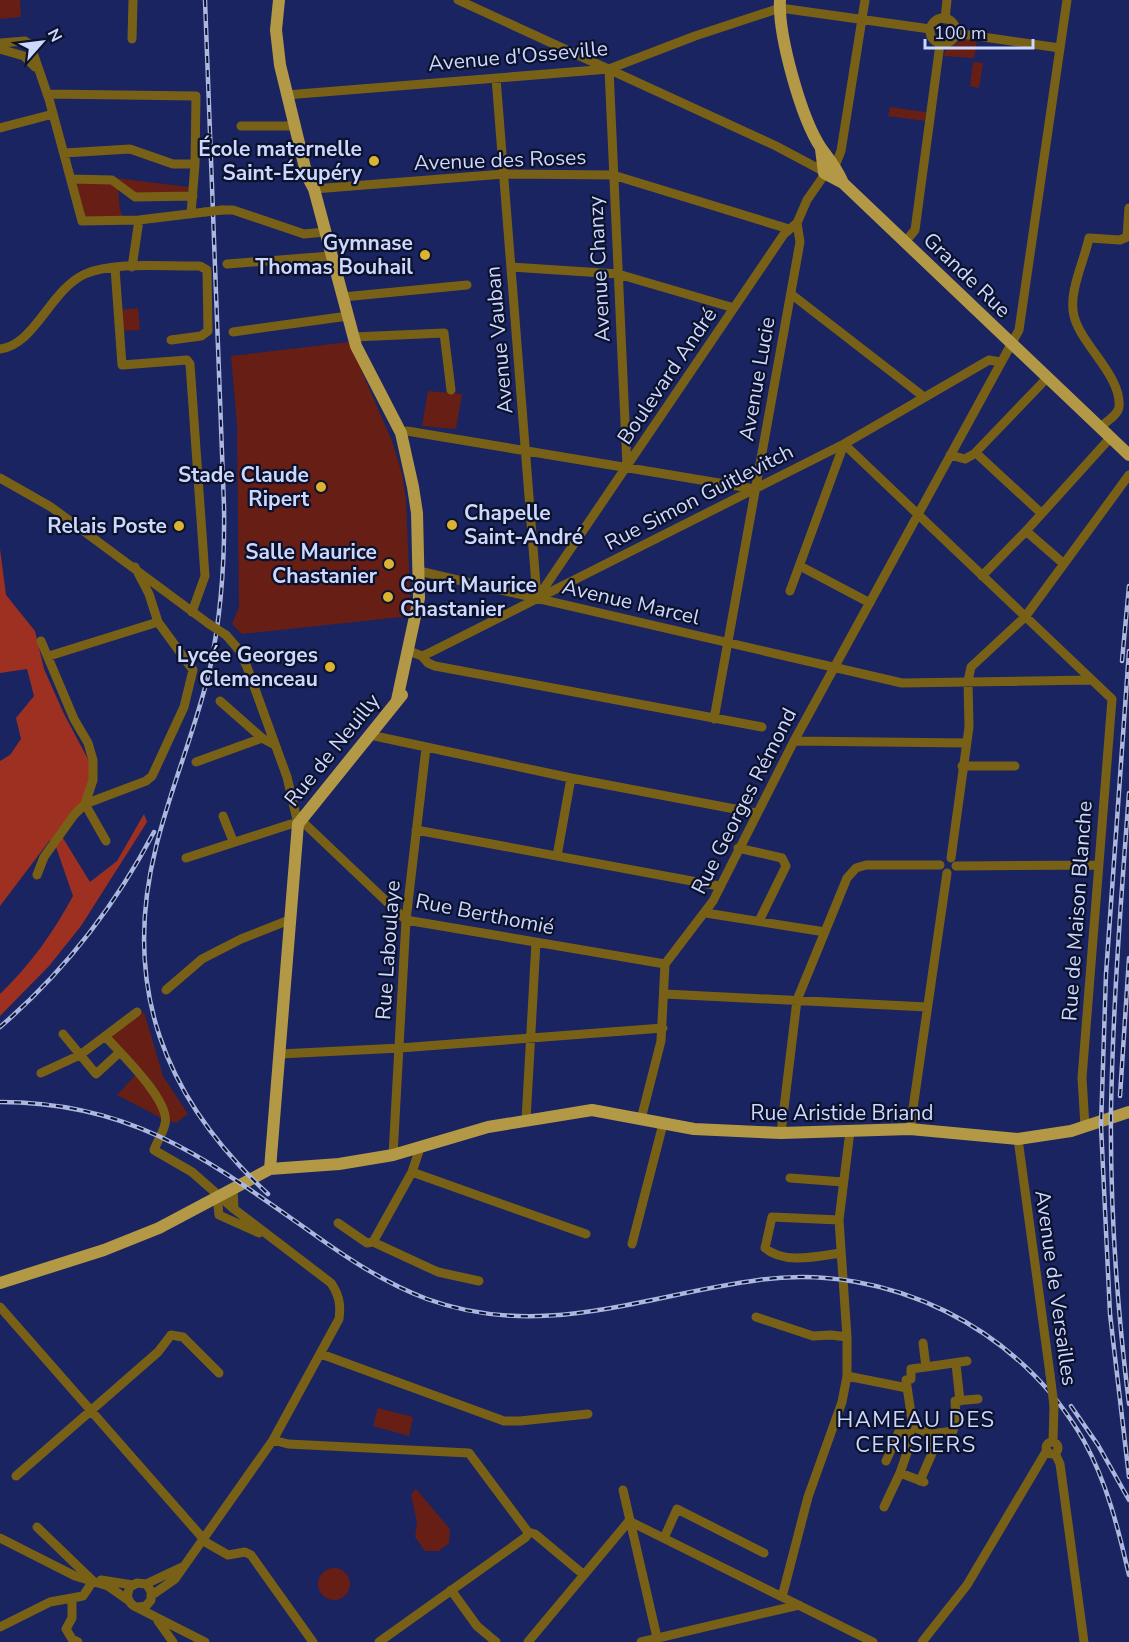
<svg xmlns="http://www.w3.org/2000/svg" width="1129" height="1642" viewBox="0 0 1129 1642" font-family="'Nunito Sans',sans-serif">
	<style>
		.green { fill: #671e14 }
		.forest { fill: #9e3021 }
		.lines { fill: none; stroke-linecap: round; stroke-linejoin: round }
		.minor { stroke: #786116; stroke-width: 9 }
		.major { stroke: #b39846; stroke-width: 12 }
		.rail-casing { stroke: #abb7e1; stroke-width: 4.5 }
		.rail { stroke: #0c122c; stroke-width: 2; stroke-dasharray: 7; stroke-linecap: butt }
		.minor-bridge { stroke: #786116; stroke-width: 9 }
		.poi-dot { fill: #dab333; stroke: #0c122c; stroke-width: 2 }
		.labels { text-anchor: middle; dominant-baseline: central; stroke-width: 4.5; stroke-linejoin: round; paint-order: stroke }
		.street-label { font-size: 21px; fill: #ccd8fe; stroke: #0c122c }
		.poi-label { font-size: 21px; font-weight: bold; fill: #ccd8fe; stroke: #0c122c; text-anchor: end }
		.neighbourhood-label { font-size: 22px; letter-spacing: 1.5px; fill: #ccd8fe; stroke: #0c122c }
	</style>
	<rect width="100%" height="100%" fill="#1a2460"/>
	<path class="green" d="M0,0H20L21,17L0,19Z
		M963,39L977,41L974,58L944,56L945,51Z
		M973,62L983,63L979,88L970,86Z
		M890,107L926,112L925,121L888,116Z
		M115,178L189,187V191L181,194L135,195Z
		M81,180H107L118,188L120,210L123,216L84,219L76,187Z
		M138,308L140,330L122,331L120,310Z
		M349,342L392,441L402,474L406,500L411,616L242,634L232,624L239,607L237,425L231,356Z
		M428,391L462,394L456,429L422,426Z
		M144,1012L163,1076L188,1114L176,1123L161,1118L117,1095L139,1071L108,1037Z
		M378,1408L413,1417L409,1436L373,1426Z
		M416,1489L450,1529L449,1543L439,1551H425L415,1537L417,1523L411,1494Z
		M318 1584a16 16 0 1 1 32 0a16 16 0 1 1-32 0Z"/>
	<path class="forest" d="M0,549L6,595L35,631L44,669L64,714L89,761L90,775L84,799L58,830L90,882L117,861L144,814L147,822L81,926L49,966L0,1016V994C31,964 53,933 73,896L56,847L50,840L0,906V761L10,755L21,739L16,718L34,696L27,669L0,673Z"/>
	<g class="lines">
		<path class="minor" d="M458,0L776,146L823,171
			M930 31a13 13 0 1 1 26 0a13 13 0 1 1-26 0Z
			M945,19L947,0
			M955,33L1060,48
			M132,39L133,0
			M0,43L25,41L30,44L49,99L82,221L139,220L205,212
			M0,49L24,56L35,67
			M609,69L627,466
			M496,78L537,598
			M47,94L196,96L195,164L191,214
			M286,95L609,69L695,36L780,8L930,29
			M241,126H295
			M0,128L53,114
			M64,153L130,149L173,164H195
			M835,166L841,151L865,0
			M71,179L112,180L135,197L193,196
			M314,189L504,174L613,175L789,229
			M222,210H233L304,234L325,232
			M905,242L915,230L940,44
			M227,264L331,256
			M132,267L139,220
			M511,267L618,274L734,308
			M115,268L122,365L187,360L190,364L205,576L192,612
			M791,294L924,397
			M343,297L467,285
			M233,332L348,316
			M354,337L444,333L451,390
			M0,349C34,346 51,289 85,274C115,261 167,267 200,266L207,270L208,331L201,336L171,340
			M1100,427C1106,422 1118,415 1119,407C1122,376 1081,345 1074,316C1068,292 1084,262 1089,238L1120,240L1127,237L1129,208
			M401,433L407,431L755,489
			M844,444L1112,699L1082,1078L1085,1127
			M976,453L1041,513
			M950,455L965,459L974,454L1048,377
			M0,478L51,507L209,624
			M1064,564L1026,531L1111,437
			M800,566L870,603
			M419,571L902,683L1091,680
			M982,576L1026,531
			M790,591L844,444
			M538,597L784,234L797,223L807,200L825,174
			M226,635L239,650L247,667L287,777L298,824
			M409,651L422,656L431,652L844,444L989,360L1001,362
			M49,656L158,622
			M422,656L428,663L435,666L762,727
			M220,701L262,738L275,745
			M714,719L800,242L797,223
			M370,735L571,778L756,813
			M794,741L966,743
			M196,762L262,738
			M962,766H1015
			M223,816L233,841
			M416,830L719,886
			M106,841L85,804L146,781L152,776L184,707L193,670L158,622L149,594L135,567
			M738,848L782,858L786,866L759,921
			M557,856L571,778
			M186,858L291,824L306,825L406,920L665,964
			M951,858L969,727L968,681L971,667L1025,617L1129,475
			M956,866L1097,865
			M37,875L44,857L74,815L85,804L93,780V760L88,743L74,719L41,641
			M706,913L825,932
			M166,990L202,959L241,939L289,920
			M665,994L927,1007
			M63,1034L96,1074L120,1052
			M105,1036C120,1053 171,1101 165,1124C163,1133 157,1142 154,1150L192,1172L234,1209
			M280,1054L400,1048L663,1028
			M41,1073L80,1055L137,1012
			M641,1119L661,1041L665,964L713,901L794,741L1019,330L1067,0
			M526,1120L536,942
			M910,1129L947,873
			M781,1133L797,1000L847,878L856,868L866,865H940
			M1018,1139L1050,1374
			M393,1155L406,920L426,748
			M412,1172L586,1234
			M790,1178L843,1182
			M217,1195L219,1215L259,1233
			M839,1220L772,1217L765,1248C784,1265 819,1256 841,1253
			M338,1223L367,1243L373,1242L412,1172L420,1148
			M373,1242L438,1272L479,1281
			M632,1244L663,1124
			M0,1307L207,1543L228,1555L245,1552L251,1555L313,1642
			M756,1317L813,1336L831,1335L847,1337
			M321,1354L504,1421H520L588,1414
			M956,1364L960,1401
			M926,1367L967,1361
			M847,1376L907,1388
			M911,1379V1369L926,1367L923,1343
			M913,1427L931,1434L933,1451L920,1481
			M931,1434L953,1431L956,1418L955,1401L978,1399
			M273,1440L288,1444L469,1453L528,1532L535,1534L584,1575
			M1053,1442L1054,1406
			M1046 1448a6 6 0 1 1 12 0a6 6 0 1 1-12 0Z
			M1055,1453L1060,1464L1084,1642
			M886,1461L900,1429L910,1430L913,1427L906,1380
			M900,1473L910,1444V1430
			M16,1476L158,1352L171,1335L183,1337L219,1373
			M623,1490L658,1642
			M884,1507L900,1473L924,1482
			M629,1521L873,1642
			M37,1527L93,1581
			M0,1538L75,1576L108,1586L128,1600
			M664,1538L677,1509L764,1553
			M101,1580L133,1585
			M146,1584L182,1567
			M451,1590L477,1626L496,1642
			M152,1595L175,1579L273,1440L339,1319C341,1304 339,1295 331,1283L234,1209L233,1188
			M782,1597L808,1497L842,1402L847,1376V1337L839,1220L850,1131
			M72,1598V1618L66,1629L72,1639L78,1642
			M138,1607L146,1606L151,1600V1591L146,1584L137,1583L130,1587C126,1595 127,1601 134,1606L205,1642
			M158,1621L173,1642
			M0,1627L50,1602L83,1596L93,1581
			M379,1642L526,1537L528,1532
			M528,1642L629,1521
			M641,1642L799,1605
			M922,1642L967,1585L1047,1450"/>
		<path class="major" d="M279,0L276,30L280,65L307,176L314,189L356,346L401,433L413,487L417,513L419,598L397,700
			M780,0C778,35 801,118 821,148C829,159 838,170 843,183
			M821,149L824,173L843,183L1129,455
			M270,1169L298,824L402,695
			M0,1283L104,1250L159,1228L270,1169L339,1164L393,1155L488,1127L592,1110L694,1129L781,1133L910,1129L1018,1139L1071,1131L1129,1112"/>
		<g class="rail-casing">
			<path id="rail" d="M205,0L224,506C225,561 221,615 210,668C196,729 171,786 156,847C121,987 164,1098 268,1194
				M1129,651L1106,974L1101,1126L1110,1314L1129,1477
				M1122,661L1129,586
				M1129,793C1121,899 1113,1004 1111,1110C1110,1208 1117,1307 1129,1404
				M0,1027C64,972 115,906 154,832
				M1120,1096L1129,958
				M0,1102C130,1102 204,1157 305,1228C344,1256 382,1282 427,1299C543,1341 644,1295 759,1280C888,1262 1020,1328 1084,1441C1107,1483 1118,1528 1129,1575
				M1071,1406L1098,1445L1129,1500"/>
		</g>
		<use href="#rail" class="rail"/>
		<path class="minor-bridge" d="M205,212L222,210
			M209,624L226,635
			M1050,1374L1054,1406"/>
	</g>
	<g class="poi-dot">
		<circle cx="374" cy="161" r="6"/>
		<circle cx="425" cy="255" r="6"/>
		<circle cx="321" cy="487" r="6"/>
		<circle cx="452" cy="525" r="6"/>
		<circle cx="179" cy="526" r="6"/>
		<circle cx="389" cy="564" r="6"/>
		<circle cx="388" cy="597" r="6"/>
		<circle cx="330" cy="667" r="6"/>
	</g>
	<g class="labels">
		<g class="street-label">
			<text transform="translate(518 56) rotate(-5)">Avenue d'Osseville</text>
			<text transform="translate(500 160) rotate(-2)">Avenue des Roses</text>
			<text transform="translate(599 269) rotate(-93)">Avenue Chanzy</text>
			<text transform="translate(967 275) rotate(44)">Grande Rue</text>
			<text transform="translate(499 340) rotate(-95)">Avenue Vauban</text>
			<text transform="translate(667 376) rotate(-56)">Boulevard André</text>
			<text transform="translate(757 379) rotate(-80)">Avenue Lucie</text>
			<text transform="translate(699 497) rotate(-27)">Rue Simon Guitlevitch</text>
			<text transform="translate(631 602) rotate(13)">Avenue Marcel</text>
			<text transform="translate(332 750) rotate(-51)">Rue de Neuilly</text>
			<text transform="translate(744 801) rotate(-63)">Rue Georges Rémond</text>
			<text transform="translate(1077 911) rotate(-86)">Rue de Maison Blanche</text>
			<text transform="translate(485 914) rotate(11)">Rue Berthomié</text>
			<text transform="translate(388 950) rotate(-86)">Rue Laboulaye</text>
			<text x="842" y="1113">Rue Aristide Briand</text>
			<text transform="translate(1056 1288) rotate(82)">Avenue de Versailles</text>
		</g>
		<g class="poi-label">
			<text x="362" y="149">École maternelle<tspan x="362" dy="24">Saint-Éxupéry</tspan></text>
			<text x="413" y="243">Gymnase<tspan x="413" dy="24">Thomas Bouhail</tspan></text>
			<text x="309" y="475">Stade Claude<tspan x="309" dy="24">Ripert</tspan></text>
			<text x="464" y="513" text-anchor="start">Chapelle<tspan x="464" dy="24">Saint-André</tspan></text>
			<text x="167" y="526">Relais Poste</text>
			<text x="377" y="552">Salle Maurice<tspan x="377" dy="24">Chastanier</tspan></text>
			<text x="400" y="585" text-anchor="start">Court Maurice<tspan x="400" dy="24">Chastanier</tspan></text>
			<text x="318" y="655">Lycée Georges<tspan x="318" dy="24">Clemenceau</tspan></text>
		</g>
		<g class="neighbourhood-label">
			<text x="916" y="1420">HAMEAU DES<tspan x="916" dy="25">CERISIERS</tspan></text>
		</g>
	</g>
	<g transform="translate(42 42) rotate(62)" stroke="#0c122c" stroke-width="4.5" paint-order="stroke">
	<path d="M0-4.5L10 22L0 15L-10 22Z" fill="#ccd8fe"/>
	<text y="-9" font-size="16" font-weight="bold" text-anchor="middle" fill="#ccd8fe">N</text>
	</g>
	<path d="M925 39v9h108v-9" fill="none" stroke="#ccd8fe" stroke-width="3"/>
	<text x="934" y="39" font-size="18" fill="#ccd8fe" stroke="#0c122c" stroke-width="4.5" paint-order="stroke">100 m</text>
</svg>
